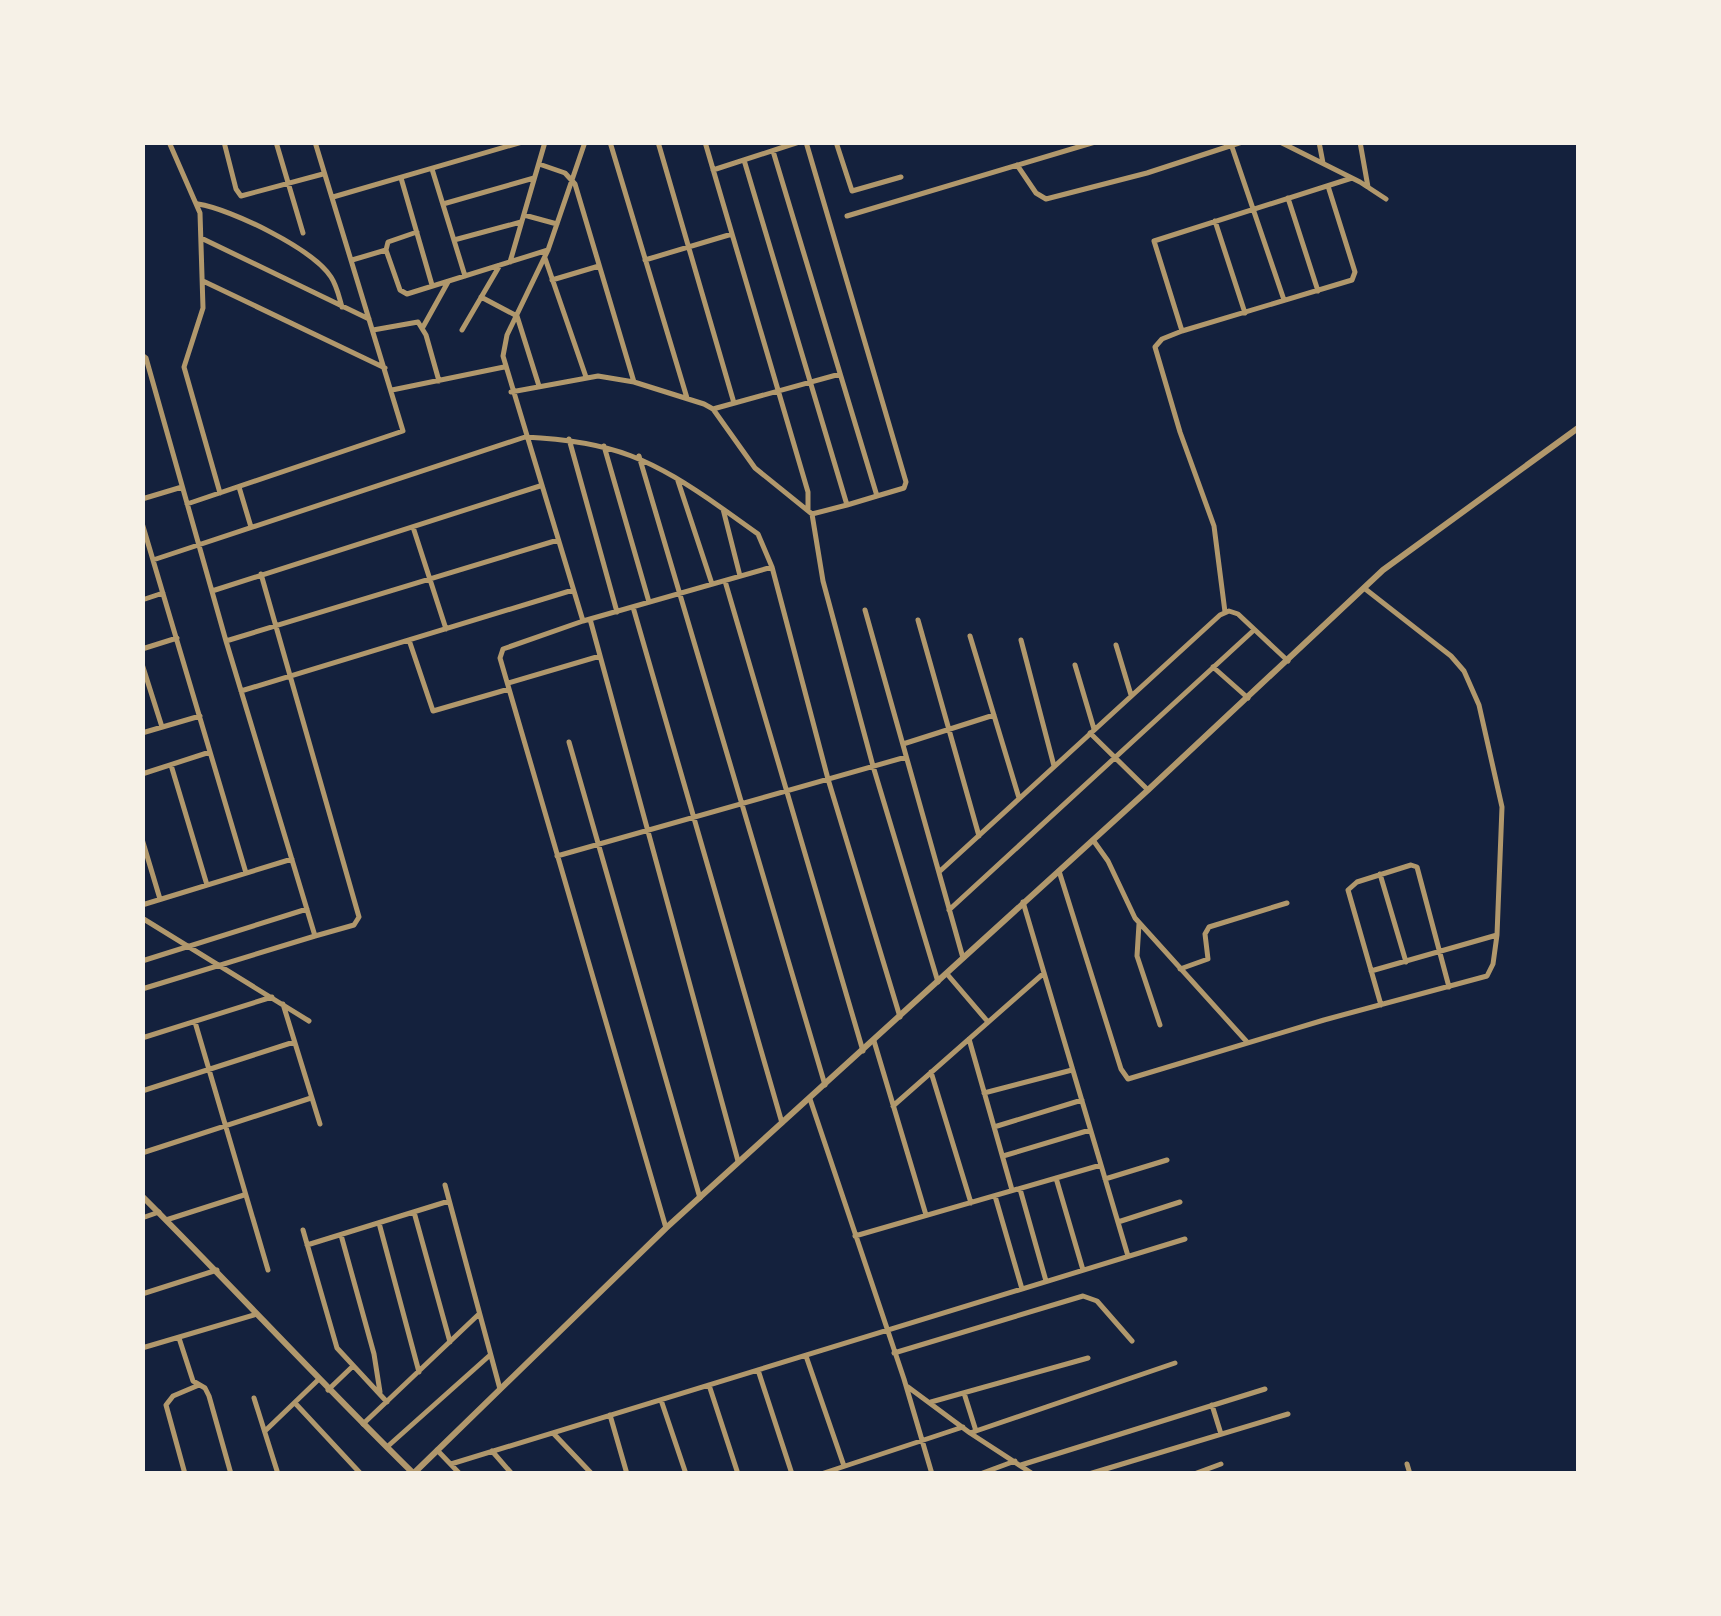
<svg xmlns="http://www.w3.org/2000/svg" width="1721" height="1616" viewBox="0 0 1721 1616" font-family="'Crimson Pro',serif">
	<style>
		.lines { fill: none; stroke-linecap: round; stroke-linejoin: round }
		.minor { stroke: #b1986c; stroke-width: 5 }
		.tertiary { stroke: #b1986c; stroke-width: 6 }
	</style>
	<rect width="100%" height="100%" fill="#14213d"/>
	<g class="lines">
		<path class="minor" d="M169,142L200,213L203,308L184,367L220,493
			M224,142L236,189L241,196L323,174
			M276,142L303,233
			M360,142H372
			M610,142L687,398
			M658,142L734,403
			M705,142L808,492V510
			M806,142L906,482L904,488L877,496
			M836,142L852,191L901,177
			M1280,142L1360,182L1386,199
			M1319,142L1323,163
			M1360,142L1368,187
			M1232,147L1284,300
			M773,151L877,496L847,505
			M744,160L847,505L812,514
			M539,164L565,173L575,184L634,382
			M1017,165L1036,193L1046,199L1147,173L1242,142
			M432,169L465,276
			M713,170L799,142
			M401,178L432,285
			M333,197L522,142
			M1288,198L1318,291
			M198,204C231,209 313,249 331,277C337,286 339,297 342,307
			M443,204L534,178
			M524,215L557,224
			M847,216L1095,142
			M1215,221L1245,313
			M201,238L369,319
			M454,240L521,222
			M386,250L388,242L417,232
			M545,258L586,377
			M352,260L386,250L400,290L407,294L548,250
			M645,260L732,234
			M510,262L545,142
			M552,280L599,266
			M203,281L385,368
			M481,297L517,316L539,386
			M423,327L448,282
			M373,330L418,322L426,335L439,381
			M462,330L500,265
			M1182,331L1154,241L1352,178
			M142,355L146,358L226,641L315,936L142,989
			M392,390L504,367
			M511,392L598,376L634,382L704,404L713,409L755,468L812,514L823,581L873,766L938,982
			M713,409L840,374
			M569,439L617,612
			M604,446L649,602
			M639,456L825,1085
			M678,481L712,584
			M239,487L251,527
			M142,499L182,487
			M187,504L403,431L315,142
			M142,523L246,873
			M413,527L446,629
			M153,560L525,437C614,441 652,459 723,509
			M261,574L359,917L354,925L315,936
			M740,576L723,509L758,534L772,567
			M725,581L863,1051
			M212,591L540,486
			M142,600L163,593
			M633,607L782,1123
			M865,610L963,958
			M1225,612L1214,526L1180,432L1155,347L1162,339L1182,331L1352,280L1355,272L1328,186
			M590,619L738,1161
			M918,620L979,836
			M583,621L503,356L507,335L548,250L585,142
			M970,636L1019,798
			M409,640L433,711L509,689
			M1021,640L1054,766
			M226,641L558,540
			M1116,645L1131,695
			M142,649L177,638
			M142,664L162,727
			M1075,665L1094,729
			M1213,667L1248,698
			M508,683L600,656
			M241,691L573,590
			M142,733L200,716
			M1090,733L1148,790
			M569,742L700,1198
			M903,744L994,715
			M171,765L207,885
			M142,774L210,752
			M142,839L160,899
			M1093,840L1108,861L1135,918L1247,1042
			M557,856L906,757
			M1059,871L1121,1069L1128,1079L1324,1020L1487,976L1493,964L1497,935L1502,807L1479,705L1464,671L1451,656L1364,588
			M939,872L1220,615L1229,611L1238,614L1288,661
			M1380,874L1406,962
			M1023,902L1128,1256
			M142,905L292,859
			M949,910L1254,630
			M142,918L309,1021
			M1139,924L1137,956L1160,1025
			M142,961L307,909
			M1180,969L1208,959L1205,934L1209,927L1287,903
			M1371,971L1497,935
			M947,974L988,1022
			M283,1004L320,1124
			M1381,1005L1348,890L1357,882L1411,865L1417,867L1449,987
			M195,1022L268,1270
			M142,1038L272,997
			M969,1039L1012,1190
			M874,1041L926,1215
			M931,1072L971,1203
			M142,1091L294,1042
			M984,1093L1072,1070
			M810,1099L904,1379L932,1474
			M893,1106L1044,973
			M994,1127L1082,1100
			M142,1153L311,1098
			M1003,1156L1090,1130
			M1056,1178L1083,1270
			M1105,1179L1167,1160
			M445,1185L500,1389
			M1020,1189L1046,1281
			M995,1196L1022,1289
			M414,1212L450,1342
			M142,1218L159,1212
			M166,1220L244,1195
			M1118,1222L1180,1202
			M379,1223L419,1372
			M666,1228L500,658L503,649L583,621L772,567L828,779L900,1017
			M303,1230L337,1348L387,1402
			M341,1235L374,1354L380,1392
			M855,1236L1101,1165
			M307,1245L449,1201
			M142,1294L217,1270
			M179,1338L193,1381L205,1388L209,1396L231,1474
			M142,1348L257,1314
			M894,1353L1083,1296L1097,1301L1132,1341
			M806,1356L844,1466
			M758,1370L792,1474
			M709,1385L738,1474
			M908,1387L970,1433L1033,1474
			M328,1390L353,1366
			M964,1393L976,1431
			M254,1398L278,1474
			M661,1400L686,1474
			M931,1402L1088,1358
			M295,1403L361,1474
			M1212,1405L1221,1434
			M610,1415L627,1474
			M363,1424L479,1314
			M265,1431L318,1380
			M553,1433L592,1474
			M970,1433L1175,1363
			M387,1447L489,1356
			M437,1450L460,1474
			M492,1451L512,1474
			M451,1464L1185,1239
			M1407,1464L1410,1474
			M1021,1465L1265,1389
			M185,1474L166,1405L173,1396L199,1385
			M821,1474L963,1427
			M980,1474L1015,1461
			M1089,1474L1288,1414
			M1194,1474L1221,1464
			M1446,1474H1460"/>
		<path class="tertiary" d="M142,1196C234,1288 321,1383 414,1474
			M413,1474L666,1228L1148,790L1383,570L1578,428"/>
	</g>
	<rect width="1721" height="1616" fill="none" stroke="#f6f1e7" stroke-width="290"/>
</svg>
